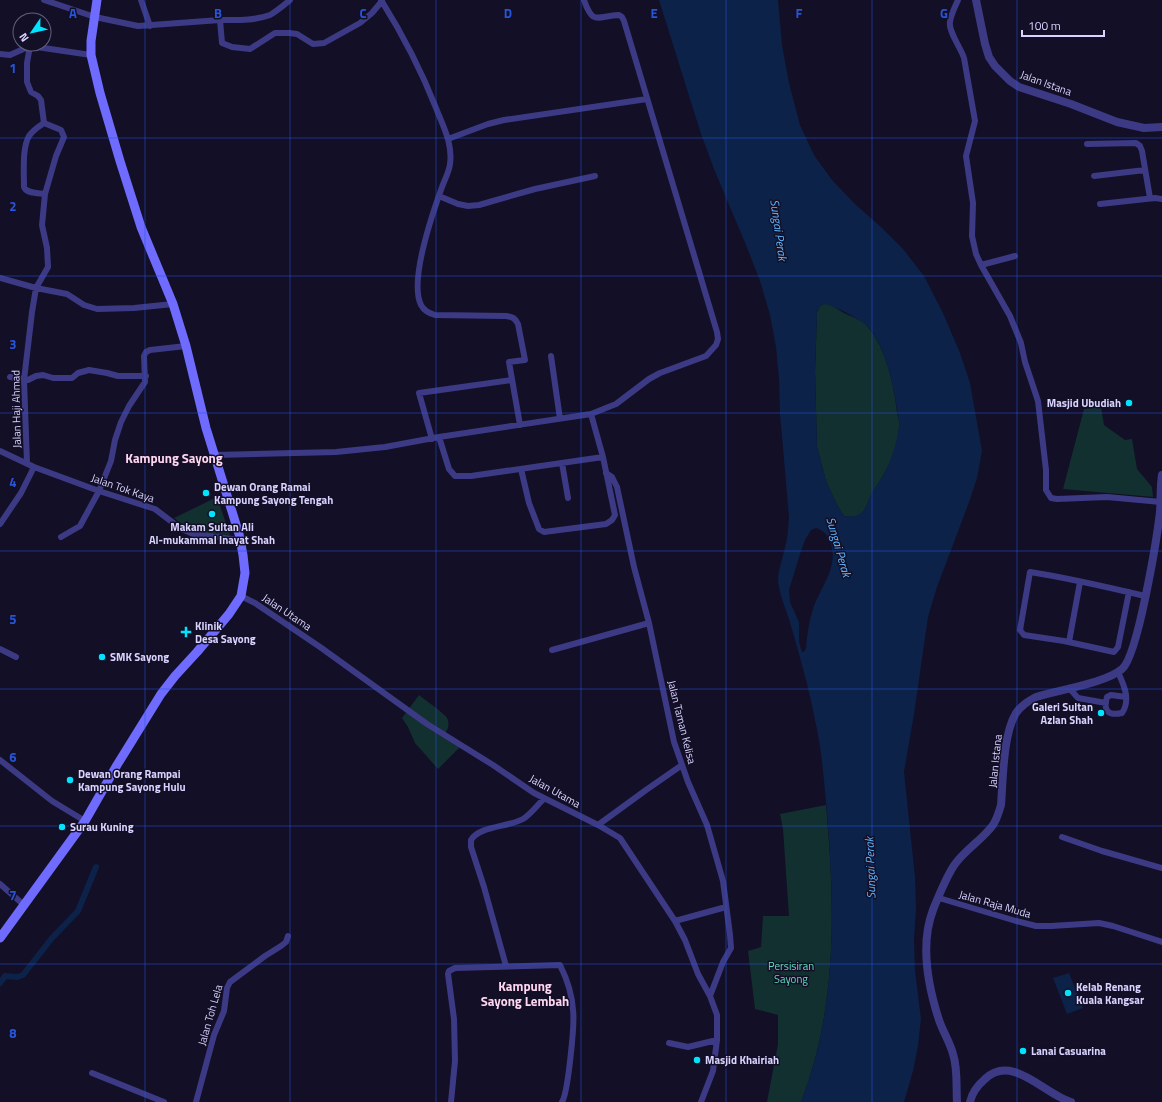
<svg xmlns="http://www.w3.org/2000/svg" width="1162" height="1102" viewBox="0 0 1162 1102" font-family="'Titillium Web',sans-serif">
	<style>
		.green { fill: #12302f }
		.water { fill: #0c2248; fill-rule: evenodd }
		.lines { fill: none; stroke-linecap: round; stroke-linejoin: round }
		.canal { stroke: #0c2248; stroke-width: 6 }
		.minor { stroke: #3d3a85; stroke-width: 6 }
		.tertiary { stroke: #3d3a85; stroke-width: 8 }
		.secondary { stroke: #6f6bff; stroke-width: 9 }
		.grid { fill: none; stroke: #2655da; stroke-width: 1; stroke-opacity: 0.55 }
		.poi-dot { fill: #00e5ff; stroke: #130f26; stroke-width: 1.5 }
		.labels { text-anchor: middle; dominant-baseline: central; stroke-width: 3; stroke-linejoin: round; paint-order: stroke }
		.street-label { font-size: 11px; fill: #d9d4ff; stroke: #130f26 }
		.poi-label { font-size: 11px; font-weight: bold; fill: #d9d4ff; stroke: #130f26; text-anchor: start }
		.park-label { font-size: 11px; fill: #5fe0c0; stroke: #130f26 }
		.water-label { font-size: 12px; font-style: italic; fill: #62b6ff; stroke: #130f26 }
		.quarter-label { font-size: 13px; font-weight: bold; fill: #ffd6f0; stroke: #130f26 }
		.grid-label { font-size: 13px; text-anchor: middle; font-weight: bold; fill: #2655da; stroke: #130f26; stroke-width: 3; stroke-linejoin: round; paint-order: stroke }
	</style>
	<rect width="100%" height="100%" fill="#130f26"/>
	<path class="green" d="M824,304C832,304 837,309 844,313C852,317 861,319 867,326C886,347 894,385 897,412C898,417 900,422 899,427C898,443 892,460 884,474C881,480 876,486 873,492C865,506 866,520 844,516L837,505L826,481L817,447L815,372L817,312L820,306Z
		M1101,407L1104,425L1125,440L1132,439L1137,469L1152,487L1153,497L1063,489L1084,409Z
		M217,497L230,535C207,533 193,534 174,518Z
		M419,695C425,700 444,713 447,718C450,724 448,729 445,734L461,746L438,769L415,743L408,727L402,718Z
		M826,805C835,905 838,1007 801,1102H767L778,1044V1015L755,1009L748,951L761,947L763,916H789L783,829L780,814Z"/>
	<path class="water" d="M659,0H778L782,45L789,83L800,125L814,155L832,180L855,204L882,228L903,249L924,276L943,313L960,353L970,383L982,451L977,478L968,505L937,587L928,617L914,714L904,772L915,877L916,909L914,939L915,970L921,1019L918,1046L913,1071L904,1102H801C837,1010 835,910 827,813C824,782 822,750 815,720C809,688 800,657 791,626C787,611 779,595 778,580C778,569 783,558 785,547C788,538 788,527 789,517L780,414L779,379L776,347L770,315L760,281L746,245L716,174L701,134ZM824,304C831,304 862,320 867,326C885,344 894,386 897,410C898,416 900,423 899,428C896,444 892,460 884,474C881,481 876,486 872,492C865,507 865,520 844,516L837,505L826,481L817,447L815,372L817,312L820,306ZM816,528C822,530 827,534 829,539C841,565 821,585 813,609C809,622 807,634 806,648L805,651L802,652L799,642V622L790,602L789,590L800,554L805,540L811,530Z
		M1069,973L1083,1008L1067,1014L1053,978Z"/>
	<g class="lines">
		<path class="canal" d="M0,983L5,976L17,977L23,975L52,938L78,911L96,867"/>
		<path class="minor" d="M44,0L95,17L138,26L220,20L222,43L232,47L250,49L275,33H289L297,34L313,44L324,43L360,23L372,13L382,1
			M141,0L150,26
			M381,0C403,35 421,70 436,108C443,126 453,144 450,164C449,172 445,179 442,187C433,212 409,281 421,305C424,311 429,313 435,315L506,316C513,317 515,318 518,324L525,360L509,362L520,425
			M958,0C955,7 951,14 950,22C948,31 961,48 964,58L975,121L966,156L973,203L972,236L976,254L981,265L1010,316L1021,343L1025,362L1038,401L1046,470V490L1051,498L1057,499L1107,497L1161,502
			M220,20C236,20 254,21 270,15C277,11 284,5 290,0
			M0,54L10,55L30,46L91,55
			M44,123C38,127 33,130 29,136C22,148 24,172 24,187C27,194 38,193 45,194
			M448,139L488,124L504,120L647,99
			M1087,144L1136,143L1140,146L1142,151L1150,198
			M1094,176L1145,170
			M439,196L458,204L468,206L479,205L535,189L595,176
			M1100,204L1155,198L1162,199
			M981,265L1015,256
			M0,278L36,288L67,294L84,305L97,309L134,308L173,304
			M551,356L560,419
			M10,377L28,380L36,376L43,375L53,378H72L78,373L89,370L107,373L118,376H146
			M439,437L449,469L455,476H471L603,457
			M432,439L419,393L512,380
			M0,451L34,467L99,491L155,509L180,528L193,534L240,540
			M214,455L336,452L385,447L439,437L591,414L616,404L649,379L660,373L706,356L716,345L718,339L717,332L624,21L622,17L619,15C597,16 593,26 584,0
			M27,463L24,380L32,312L36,288L48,267L47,248L42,225L45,194L56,156L64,137L61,130L44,123L41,100L38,96L31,92L27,82V63L30,46
			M562,463L568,498
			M521,469L529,503L539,529L544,532L606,524L612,520L615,515L603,457L591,414
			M606,473L612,477L617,487L634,567L649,623L674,742L688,782L707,825L723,881L730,935L731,948L723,962L710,996
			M0,524L21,493L34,467
			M61,537L80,526L99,491L111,461L115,440L121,422L129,406L145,382L144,356L146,352L150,350L186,346
			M1129,592L1118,647L1114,652L1064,641L1024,635L1020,630L1030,572C1069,578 1107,587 1145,596
			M241,596L255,603L320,647L427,724L493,765L534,793L598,825L620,838L675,921L685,940L698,974L710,996L717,1015V1040L713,1071L701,1102
			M1069,642L1080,582
			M0,649L16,657
			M552,650L649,623
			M1118,672C1124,685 1131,700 1122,713C1108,716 1103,711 1107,697L1111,695L1126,697
			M1069,688L1078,698L1106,703
			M0,760L52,801L85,821
			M598,825L646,790L682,765
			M1062,837L1102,851L1162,868
			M0,884L24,905
			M939,898L1016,921L1036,926H1051L1099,923L1113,926L1162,942
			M675,921L726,907
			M506,966L484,887L471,847V840C479,826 509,827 523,819C531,814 537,805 544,799
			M669,1043L688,1047L717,1040
			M92,1073L164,1102
			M196,1102L214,1035L224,1011L227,988L230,982L265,956L281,946L286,942L288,936
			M451,1102L455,1061L454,1019L448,974L449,971L455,968L560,965C567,979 572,994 573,1010C575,1022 568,1093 562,1102"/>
		<path class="tertiary" d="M976,0L985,44L989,57L995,66L1010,81L1019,87L1071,104L1117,122L1144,128L1162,127
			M957,1102C956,1087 958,1069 953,1054C950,1042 943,1032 939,1020C928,986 920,944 933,910C939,895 946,877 955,864C966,849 983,839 993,825C997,819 999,812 1001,805C1003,779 1003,734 1016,713C1021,706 1028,701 1036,697C1058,690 1106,683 1122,669C1138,656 1157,537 1160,512C1161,500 1160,487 1162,475
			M970,1102C972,1093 978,1085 985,1079C1012,1053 1044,1094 1071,1102"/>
		<path class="secondary" d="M0,938L85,821L117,765L161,694L175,676L197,652L229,614L241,596L245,573L243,555L239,534L206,428L186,346L173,304L141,227L120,161L100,93L91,55V41L97,0"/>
	</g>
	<path class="grid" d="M145,0V1102M290,0V1102M436,0V1102M581,0V1102M726,0V1102M872,0V1102M1017,0V1102M0,138H1162M0,276H1162M0,413H1162M0,551H1162M0,689H1162M0,826H1162M0,964H1162"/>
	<g class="poi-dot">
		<circle cx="1129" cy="403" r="4"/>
		<circle cx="206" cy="493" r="4"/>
		<circle cx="212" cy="514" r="4"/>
		<path d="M184 626h4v4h4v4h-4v4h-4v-4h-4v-4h4z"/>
		<circle cx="102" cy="657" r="4"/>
		<circle cx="1101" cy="713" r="4"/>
		<circle cx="70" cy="780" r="4"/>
		<circle cx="62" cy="827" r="4"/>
		<circle cx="1068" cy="993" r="4"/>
		<circle cx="1023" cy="1051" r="4"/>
		<circle cx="697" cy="1060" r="4"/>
	</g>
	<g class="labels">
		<g class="street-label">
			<text transform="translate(1046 83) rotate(20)">Jalan Istana</text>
			<text transform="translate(16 409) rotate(-91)">Jalan Haji Ahmad</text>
			<text transform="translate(123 488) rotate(19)">Jalan Tok Kaya</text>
			<text transform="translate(287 612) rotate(34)">Jalan Utama</text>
			<text transform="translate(682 722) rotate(76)">Jalan Taman Kelisa</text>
			<text transform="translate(995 761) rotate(-84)">Jalan Istana</text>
			<text transform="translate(555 791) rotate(29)">Jalan Utama</text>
			<text transform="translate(995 904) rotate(16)">Jalan Raja Muda</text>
			<text transform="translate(210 1015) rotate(-74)">Jalan Toh Lela</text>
		</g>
		<g class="poi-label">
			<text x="1121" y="403" text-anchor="end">Masjid Ubudiah</text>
			<text x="214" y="487">Dewan Orang Ramai<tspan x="214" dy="13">Kampung Sayong Tengah</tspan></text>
			<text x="212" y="527" text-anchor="middle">Makam Sultan Ali<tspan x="212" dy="13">Al-mukammal Inayat Shah</tspan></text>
			<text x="195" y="626">Klinik<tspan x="195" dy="13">Desa Sayong</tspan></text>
			<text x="110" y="657">SMK Sayong</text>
			<text x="1093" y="707" text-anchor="end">Galeri Sultan<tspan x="1093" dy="13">Azlan Shah</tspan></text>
			<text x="78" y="774">Dewan Orang Rampai<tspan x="78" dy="13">Kampung Sayong Hulu</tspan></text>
			<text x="70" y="827">Surau Kuning</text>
			<text x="1076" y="987">Kelab Renang<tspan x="1076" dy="13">Kuala Kangsar</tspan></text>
			<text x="1031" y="1051">Lanai Casuarina</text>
			<text x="705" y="1060">Masjid Khairiah</text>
		</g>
		<g class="park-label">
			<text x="791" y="966">Persisiran<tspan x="791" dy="13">Sayong</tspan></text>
		</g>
		<g class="water-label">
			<text transform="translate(779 230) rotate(82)">Sungai Perak</text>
			<text transform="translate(839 547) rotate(74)">Sungai Perak</text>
			<text transform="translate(870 868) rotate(-92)">Sungai Perak</text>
		</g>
		<g class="quarter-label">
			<text x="174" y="458">Kampung Sayong</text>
			<text x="525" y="986">Kampung<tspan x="525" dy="15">Sayong Lembah</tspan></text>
		</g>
	</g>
	<g class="grid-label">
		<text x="73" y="18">A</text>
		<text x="218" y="18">B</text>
		<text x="363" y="18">C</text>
		<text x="508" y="18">D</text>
		<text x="654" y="18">E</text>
		<text x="799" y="18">F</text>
		<text x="944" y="18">G</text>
		<text x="13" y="73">1</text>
		<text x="13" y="211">2</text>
		<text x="13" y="349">3</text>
		<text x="13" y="487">4</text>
		<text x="13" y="624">5</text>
		<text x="13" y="762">6</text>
		<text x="13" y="900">7</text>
		<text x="13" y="1038">8</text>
	</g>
	<g transform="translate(32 32) rotate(236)"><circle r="19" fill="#130f26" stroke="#625e7d"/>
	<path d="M0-3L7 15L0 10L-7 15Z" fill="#00e5ff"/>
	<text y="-6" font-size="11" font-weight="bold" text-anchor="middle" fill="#d9d4ff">N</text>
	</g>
	<path d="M1022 30v6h82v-6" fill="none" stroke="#d9d4ff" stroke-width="2"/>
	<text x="1028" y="30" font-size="12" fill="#d9d4ff" stroke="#130f26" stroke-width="3" paint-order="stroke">100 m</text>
</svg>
